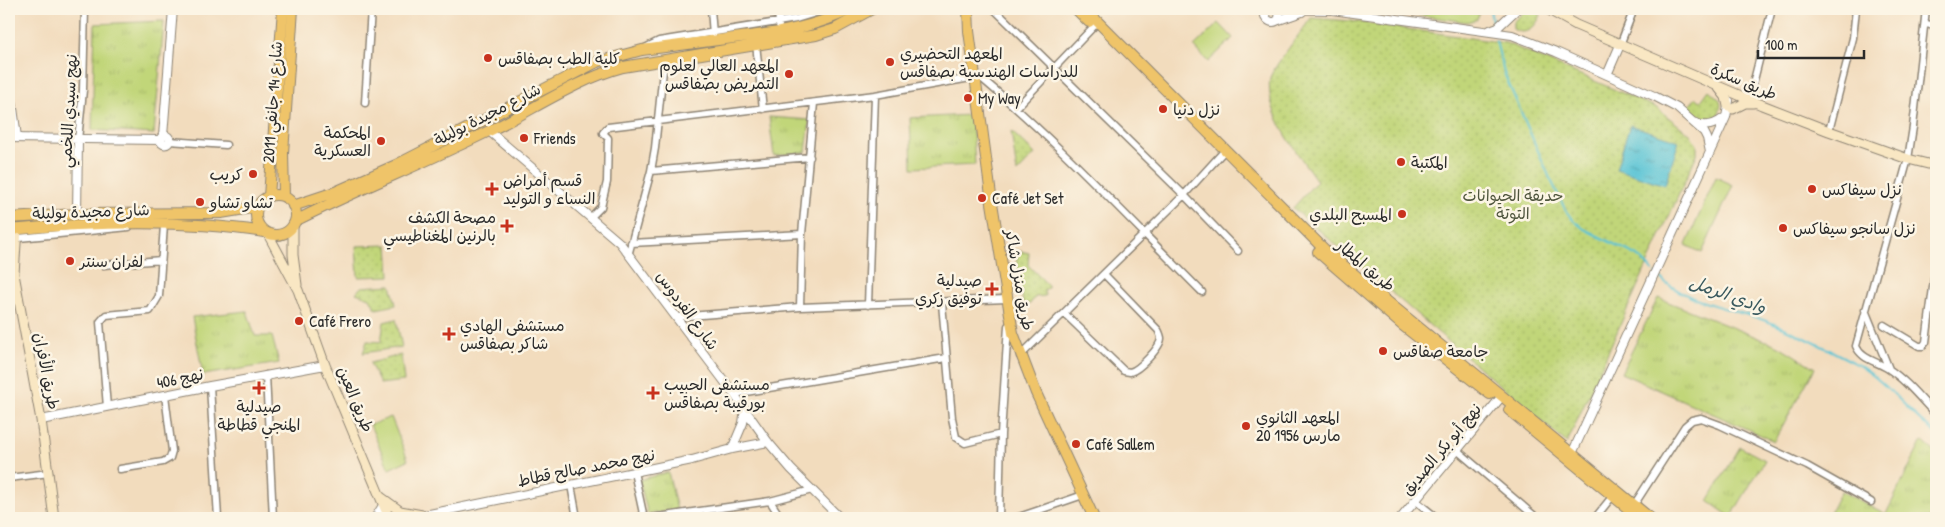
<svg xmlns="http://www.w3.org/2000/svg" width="1945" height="527" viewBox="0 0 1945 527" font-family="'Patrick Hand','Playpen Sans Arabic',sans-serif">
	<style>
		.grass { fill: url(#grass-tufts); stroke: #768052 }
		.park { fill: url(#park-dots); stroke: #768052 }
		.pitch { fill: #c1d679; stroke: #768052 }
		.water { fill: url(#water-ripples); stroke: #427880 }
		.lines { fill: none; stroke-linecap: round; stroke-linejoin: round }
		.stream { stroke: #5ac4d5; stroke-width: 2 }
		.minor-casing { stroke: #8e8474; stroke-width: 9 }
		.tertiary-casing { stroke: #8e8474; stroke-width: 10 }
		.secondary-casing { stroke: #8e8474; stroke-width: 11 }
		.primary-casing { stroke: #8e8474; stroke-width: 12 }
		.minor { stroke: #fff; stroke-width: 6 }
		.tertiary { stroke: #fff; stroke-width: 8 }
		.secondary { stroke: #f9e7c3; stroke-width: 9 }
		.primary { stroke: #efc469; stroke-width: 10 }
		.poi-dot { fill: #c8321e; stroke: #fcf5e5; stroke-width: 2 }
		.labels { text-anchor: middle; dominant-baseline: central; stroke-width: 5; stroke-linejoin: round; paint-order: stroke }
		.poi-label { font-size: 16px; fill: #2b2b2b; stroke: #fcf5e5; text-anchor: start }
		.street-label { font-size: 16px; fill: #2b2b2b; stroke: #fcf5e5 }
		.park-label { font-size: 16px; fill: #50563e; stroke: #fcf5e5 }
		.water-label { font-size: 18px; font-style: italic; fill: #39595e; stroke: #fcf5e5 }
	</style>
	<defs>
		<pattern id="grass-tufts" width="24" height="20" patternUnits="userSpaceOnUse" patternTransform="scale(1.25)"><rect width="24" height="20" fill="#c1d679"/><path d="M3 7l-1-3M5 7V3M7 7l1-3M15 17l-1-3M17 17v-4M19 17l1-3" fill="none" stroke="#a6b869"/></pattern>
		<pattern id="park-dots" width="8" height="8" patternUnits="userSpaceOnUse" patternTransform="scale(1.25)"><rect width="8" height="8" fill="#c1d679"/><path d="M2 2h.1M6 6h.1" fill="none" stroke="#a6b869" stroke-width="1.8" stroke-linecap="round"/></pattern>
		<pattern id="water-ripples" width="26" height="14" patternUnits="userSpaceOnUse" patternTransform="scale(1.25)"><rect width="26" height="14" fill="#5ac4d5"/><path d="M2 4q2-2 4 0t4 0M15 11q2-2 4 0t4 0" fill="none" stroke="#4b9fad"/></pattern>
	</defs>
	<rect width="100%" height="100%" fill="#fcf5e5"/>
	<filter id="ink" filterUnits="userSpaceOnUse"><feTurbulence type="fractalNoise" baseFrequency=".02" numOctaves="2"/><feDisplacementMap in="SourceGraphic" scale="10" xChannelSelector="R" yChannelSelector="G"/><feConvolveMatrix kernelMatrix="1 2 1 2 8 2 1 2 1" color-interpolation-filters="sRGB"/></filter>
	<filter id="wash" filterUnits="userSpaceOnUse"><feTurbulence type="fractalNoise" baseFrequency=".0096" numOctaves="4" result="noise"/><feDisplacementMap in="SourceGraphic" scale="20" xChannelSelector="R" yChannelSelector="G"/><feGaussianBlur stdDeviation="1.12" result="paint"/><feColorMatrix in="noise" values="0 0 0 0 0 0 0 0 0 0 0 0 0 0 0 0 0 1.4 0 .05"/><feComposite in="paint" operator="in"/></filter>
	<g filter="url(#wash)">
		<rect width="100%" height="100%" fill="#f2dcbd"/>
		<path class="grass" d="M164,21L154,134L92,130L95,24Z
			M972,115L975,165L912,168L910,118Z
			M769,117L810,120L806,152L774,156Z
			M1658,298L1779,346L1815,368L1774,441L1621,373Z
			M247,311L255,336H272L279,363L203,375L192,317Z
			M1922,441L1936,453V518H1827L1841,491L1886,514Z
			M1740,447L1765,460L1731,517L1708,501Z
			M668,472L677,510L648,514L639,480Z"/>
		<path class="park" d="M1531,9L1536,10L1541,15C1535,27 1527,37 1513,29V22L1526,10Z
			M1311,18L1351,21L1506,43L1655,107L1690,134L1697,145V154L1567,443L1293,208L1317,181C1299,155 1264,112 1270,78C1271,70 1305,27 1311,18Z
			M1709,90L1720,100C1723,110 1717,122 1705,119C1699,118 1692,112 1687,108L1696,98L1701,101Z
			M1011,131L1035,154L1017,173Z
			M388,245L390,276L358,277L356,246Z
			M1015,250L1029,253L1028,265L1048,285V288L1044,290L1045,296L1035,297L1030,304L1023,303Z
			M391,285L396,305L376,309L370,298L356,293L361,287Z
			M396,319L402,347L363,353L367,341L381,342L384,322Z
			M401,355L404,381L380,384L370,363Z"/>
		<path class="pitch" d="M1407,9H1481L1477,19L1467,22L1409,14Z
			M1219,23L1233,38L1208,62L1194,46Z
			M1716,177L1733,185L1702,253L1686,245Z
			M391,417L408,460L389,469L370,425Z"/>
		<path class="water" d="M1630,125L1679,141L1665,185L1616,169Z"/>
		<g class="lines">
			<path class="stream" d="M1490,9L1492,21
				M1496,41L1504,73L1549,176L1566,211L1572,219L1584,229L1638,256L1653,271
				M1656,274C1686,305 1736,308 1774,324C1801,335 1828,349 1853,362C1888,382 1906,410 1936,434"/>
		</g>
	</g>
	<g filter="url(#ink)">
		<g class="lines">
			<g class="minor-casing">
				<path id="minor" d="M711,9L713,35
					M778,9L779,25
					M994,9L1184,195L1238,251
					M1926,9L1913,127L1908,159L1856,346C1861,359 1876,361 1887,368C1906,380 1921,399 1936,415
					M1926,24L1936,26
					M756,44L763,109
					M1620,45L1634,9
					M645,48L659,41L796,19L829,9
					M974,72C1055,139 1127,217 1202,292
					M1749,100L1772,9
					M365,103L371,9
					M1016,108L1098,22
					M1829,131L1853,38L1856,9
					M78,140L83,90L85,9
					M169,141L226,145
					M651,171L810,157
					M591,217L601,207L607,182L608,138L603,133L608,127L875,95L976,77
					M9,239L129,227
					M631,243L802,234
					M629,252L651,171L655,148L664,61
					M103,265L161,260
					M942,303L952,418L956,437L965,443L1001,434
					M868,305L875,95
					M800,307L802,234L814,103
					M1865,310L1889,369
					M1064,313L1124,371L1130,372C1139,370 1161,347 1161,338C1161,337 1159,331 1158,330L1104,274
					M677,317L800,307L1007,299
					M1884,325L1919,346H1923L1926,342L1936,264
					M1020,356L1184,195L1225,150
					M266,375L273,518
					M210,386L218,518
					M734,394L946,358
					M107,407L100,322L106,315L150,311L159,296L164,225
					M1458,451L1537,518
					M120,469L163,462L170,458L172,451L165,395
					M634,472L644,518
					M9,478L49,473
					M571,485L577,518
					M770,501L781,518
					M1416,501L1437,518
					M1634,505L1685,426L1692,420L1701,418L1720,425L1807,466L1871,502
					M651,518L770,501L812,490
					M999,518L1001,434L1008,326
					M1016,518L1083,495
					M1595,518L1615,493"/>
			</g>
			<g class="tertiary-casing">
				<path id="tertiary" d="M1268,9L1265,16C1271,28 1285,20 1277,9
					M1278,9L1332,10L1512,35L1556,52L1654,96L1677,108L1704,132L1707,138L1710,152
					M1279,20L1302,12
					M1490,30L1498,27L1517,9
					M1607,75L1620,45
					M9,79L17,137
					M1696,123C1706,128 1715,125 1724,118
					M489,131L620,243L734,394L768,442L791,469L840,518
					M160.5 140a4.5 4.5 0 1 1 9 0a4.5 4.5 0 1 1-9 0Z
					M163,136L173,9
					M9,138L161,140
					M77,214L78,140
					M41,420L210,386L325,365
					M732,449L743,423L745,409
					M1570,458L1726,117L1729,101
					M375,518L384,504
					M410,518L692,460L732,449L768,442
					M1401,518L1502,396"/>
			</g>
			<g class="secondary-casing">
				<path id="secondary" d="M1547,9L1576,25L1762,105L1829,131L1908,159L1936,166
					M1719,88L1726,97L1728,106
					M1733,109L1745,103H1753
					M293,225V255L297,285
					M17,229L14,274L41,420L54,518
					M268,234L298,290L325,365L389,518
					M382,498L400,511L422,515"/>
			</g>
			<g class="primary-casing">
				<path id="primary" d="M968,9L969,31L992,203L1013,333L1036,393L1094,518
					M1076,9L1089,22
					M1085,9L1326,251L1650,518
					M256 215a20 20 0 1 1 40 0a20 20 0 1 1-40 0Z
					M269,196L283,9
					M284,197L283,153L293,9
					M293,206L335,192L396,165L597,62L642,50L780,32C805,27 828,21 851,9
					M9,218L77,214L221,213L257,207
					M295,221C358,189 425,163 489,131C533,110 575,80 623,67L816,35L835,29L872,9
					M9,230C93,222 180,219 264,232
					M1318,252L1401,324L1490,394
					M1509,410L1631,511"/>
			</g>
			<use href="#minor" class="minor"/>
			<use href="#tertiary" class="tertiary"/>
			<use href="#secondary" class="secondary"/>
			<use href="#primary" class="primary"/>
		</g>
	</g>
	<g class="poi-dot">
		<circle cx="488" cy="58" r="5"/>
		<circle cx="890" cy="62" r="5"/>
		<circle cx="789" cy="74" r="5"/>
		<circle cx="968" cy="98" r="5"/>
		<circle cx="1163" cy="109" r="5"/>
		<circle cx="524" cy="138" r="5"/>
		<circle cx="381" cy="141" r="5"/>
		<circle cx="1401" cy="162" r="5"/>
		<circle cx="253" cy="174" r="5"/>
		<path d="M489.5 181.5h5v5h5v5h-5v5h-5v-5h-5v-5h5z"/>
		<circle cx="1812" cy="189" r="5"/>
		<circle cx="982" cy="198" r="5"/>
		<circle cx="200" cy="202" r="5"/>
		<circle cx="1402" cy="214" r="5"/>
		<path d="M504.5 218.5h5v5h5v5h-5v5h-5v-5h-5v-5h5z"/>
		<circle cx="1783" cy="228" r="5"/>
		<circle cx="70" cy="261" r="5"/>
		<path d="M989.5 281.5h5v5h5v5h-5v5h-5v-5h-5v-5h5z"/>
		<circle cx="299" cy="321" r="5"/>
		<path d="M446.5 326.5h5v5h5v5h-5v5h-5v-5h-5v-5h5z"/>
		<circle cx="1383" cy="351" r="5"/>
		<path d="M256.5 380.5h5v5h5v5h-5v5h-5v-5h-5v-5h5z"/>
		<path d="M650.5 385.5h5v5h5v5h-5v5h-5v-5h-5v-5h5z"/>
		<circle cx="1246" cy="426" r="5"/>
		<circle cx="1076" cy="444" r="5"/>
	</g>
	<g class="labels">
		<g class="poi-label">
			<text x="900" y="53">المعهد التحضيري<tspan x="900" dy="18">للدراسات الهندسية بصفاقس</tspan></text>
			<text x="498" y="58">كلية الطب بصفاقس</text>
			<text x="779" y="65" text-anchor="end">المعهد العالي لعلوم<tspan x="779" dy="18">التمريض بصفاقس</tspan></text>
			<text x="978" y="98">My Way</text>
			<text x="1173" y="109">نزل دنيا</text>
			<text x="371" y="132" text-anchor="end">المحكمة<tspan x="371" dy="18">العسكرية</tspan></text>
			<text x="534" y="138">Friends</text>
			<text x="1411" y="162">المكتبة</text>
			<text x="243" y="174" text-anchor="end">كريب</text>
			<text x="503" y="180">قسم أمراض<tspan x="503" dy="18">النساء و التوليد</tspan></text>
			<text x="1822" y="189">نزل سيفاكس</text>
			<text x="992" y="198">Café Jet Set</text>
			<text x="210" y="202">تشاو تشاو</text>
			<text x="1392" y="214" text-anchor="end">المسبح البلدي</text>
			<text x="496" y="217" text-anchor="end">مصحة الكشف<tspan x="496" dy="18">بالرنين المغناطيسي</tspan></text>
			<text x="1793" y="228">نزل سانجو سيفاكس</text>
			<text x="80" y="261">لفران سنتر</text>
			<text x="982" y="280" text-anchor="end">صيدلية<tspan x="982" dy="18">توفيق زكري</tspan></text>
			<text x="309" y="321">Café Frero</text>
			<text x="460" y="325">مستشفى الهادي<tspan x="460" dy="18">شاكر بصفاقس</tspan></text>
			<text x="1393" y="351">جامعة صفاقس</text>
			<text x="664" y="384">مستشفى الحبيب<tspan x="664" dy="18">بورقيبة بصفاقس</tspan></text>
			<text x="259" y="406" text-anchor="middle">صيدلية<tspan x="259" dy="18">المنجي قطاطة</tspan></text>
			<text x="1256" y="417">المعهد الثانوي<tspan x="1256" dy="18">20 مارس 1956</tspan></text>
			<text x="1086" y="444">Café Sallem</text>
		</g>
		<g class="street-label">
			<text transform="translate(1744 81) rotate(23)">طريق سكرة</text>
			<text transform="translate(272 102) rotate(-86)">شارع 14 جانفي 2011</text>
			<text transform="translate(68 111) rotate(-87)">نهج سيدي اللخمي</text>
			<text transform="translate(487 114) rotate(-27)">شارع مجيدة بوليلة</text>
			<text transform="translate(91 211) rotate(-2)">شارع مجيدة بوليلة</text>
			<text transform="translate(1366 265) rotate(40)">طريق المطار</text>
			<text transform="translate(1020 280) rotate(80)">طريق منزل شاكر</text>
			<text transform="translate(688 310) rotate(54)">شارع الفردوس</text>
			<text transform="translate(47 371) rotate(79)">طريق الأفران</text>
			<text transform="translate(180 378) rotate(-12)">نهج 406</text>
			<text transform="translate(356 399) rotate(67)">طريق العين</text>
			<text transform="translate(1441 449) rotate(-50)">نهج أبو بكر الصديق</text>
			<text transform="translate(586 467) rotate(-11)">نهج محمد صالح قطاط</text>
		</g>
		<g class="park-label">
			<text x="1513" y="195">حديقة الحيوانات<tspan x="1513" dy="18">التوتة</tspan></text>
		</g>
		<g class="water-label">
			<text transform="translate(1728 294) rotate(20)">وادي الرمل</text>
		</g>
	</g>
	<rect width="1945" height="527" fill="none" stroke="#fcf5e5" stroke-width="30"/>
	<path d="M1758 50v8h106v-8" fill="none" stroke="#2b2b2b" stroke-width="2.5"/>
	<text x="1765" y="50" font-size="15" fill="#2b2b2b" stroke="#fcf5e5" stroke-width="4" paint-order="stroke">100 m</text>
</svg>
